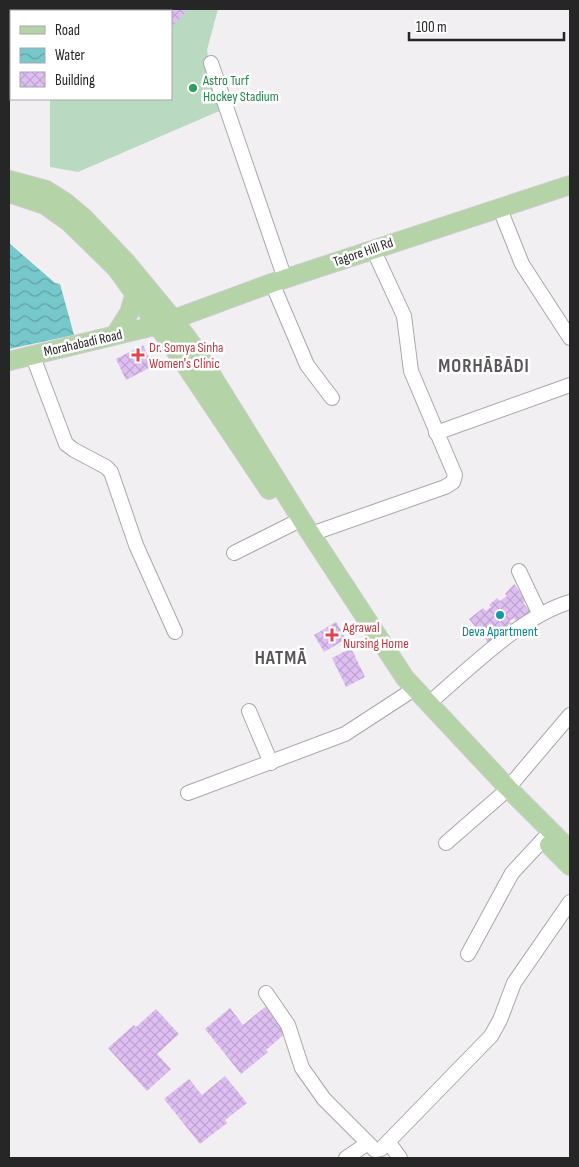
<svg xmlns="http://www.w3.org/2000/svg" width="579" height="1167" viewBox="0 0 579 1167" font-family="'Sofia Sans Condensed',sans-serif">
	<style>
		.garden { fill: #b9d9c1 }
		.water { fill: url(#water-waves) }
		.building { fill: url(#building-cross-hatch) }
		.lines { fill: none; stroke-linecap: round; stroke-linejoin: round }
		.minor-casing { stroke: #a9a7aa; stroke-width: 16 }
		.major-casing { stroke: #cbcbcb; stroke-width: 20 }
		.minor { stroke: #fff; stroke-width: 14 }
		.major { stroke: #b4d4a7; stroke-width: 18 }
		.leisure-dot { fill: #2e9e5b; stroke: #fff; stroke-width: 2 }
		.health-dot { fill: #e0444e; stroke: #fff; stroke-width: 2 }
		.culture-dot { fill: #0f9aa8; stroke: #fff; stroke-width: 2 }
		.labels { text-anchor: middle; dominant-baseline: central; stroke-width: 5; stroke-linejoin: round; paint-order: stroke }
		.leisure-label { font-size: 14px; fill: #27864d; stroke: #fff; text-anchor: start }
		.street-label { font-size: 14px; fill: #272627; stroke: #fff }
		.health-label { font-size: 14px; fill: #be3a42; stroke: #fff; text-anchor: start }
		.culture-label { font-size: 14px; fill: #0d838f; stroke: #fff }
		.district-label { font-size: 19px; font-weight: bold; letter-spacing: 1px; fill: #585659; stroke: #fff }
	</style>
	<defs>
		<pattern id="water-waves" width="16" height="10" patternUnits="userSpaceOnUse" patternTransform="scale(1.25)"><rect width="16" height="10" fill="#77c8cb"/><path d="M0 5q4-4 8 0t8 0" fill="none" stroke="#62a2a5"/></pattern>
		<pattern id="building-cross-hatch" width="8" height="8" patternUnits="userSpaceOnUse" patternTransform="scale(1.25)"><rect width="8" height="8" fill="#dfbff3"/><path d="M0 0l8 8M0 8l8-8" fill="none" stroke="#bfa4d0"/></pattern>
	</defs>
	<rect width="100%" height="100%" fill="#f1eff2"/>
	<path class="garden" d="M9,9H218L207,50L211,78L224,109L78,172L50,167V99H171V11H11V55L9,53Z"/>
	<path class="water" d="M9,243L55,283L60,284L74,335L9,349Z"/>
	<path class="building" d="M152,9H188L171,28V11H150Z
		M143,345L153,366L126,380L116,359Z
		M514,584L526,600L523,603L530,611L517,622L514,618L509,621L513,625L506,631L502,626L499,629L503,633L489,644L469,619L483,608L486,611L491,607L489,605L497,598L500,601L507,596L505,594Z
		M336,622L346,639L324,652L314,635Z
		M351,648L365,677L346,687L332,658Z
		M266,1006L287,1032L266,1050L268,1052L241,1074L205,1029L230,1008L243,1025Z
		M156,1009L179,1034L157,1054L171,1069L147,1091L108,1048L134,1025L136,1027Z
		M225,1076L247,1103L225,1120L227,1123L200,1144L164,1099L189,1079L202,1095Z"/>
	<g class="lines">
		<g class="minor-casing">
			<path id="minor" d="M211,63L285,279
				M500,209L522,264L570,338
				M272,283L307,365L332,398
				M32,354L66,444L74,450L106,467L111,472L136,545L175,632
				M436,433L570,385
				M311,534L445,487L453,482L455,475L411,371L404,316L373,249
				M234,553L292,524
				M519,571L540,615
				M428,704C467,671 521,616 570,602
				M249,711L271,763
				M508,788L570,715
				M188,793L345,734L408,693
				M446,843L500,796
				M468,954L512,873L551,831
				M266,993L288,1025L302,1068L324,1099L375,1150L381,1149L491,1036L500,1020L514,983L570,902
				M389,1143L400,1158
				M346,1158L368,1143"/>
		</g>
		<g class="major-casing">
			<path id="major" d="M9,180L46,190L65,202L84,218L127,263L174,320L196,350L301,519L405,678L508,788L570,850
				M9,193L45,205L69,222L116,268L180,357L269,490
				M115,335L129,313L135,293
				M9,361L158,325L272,283L570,185
				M549,845L570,866"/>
		</g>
		<use href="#minor" class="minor"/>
		<use href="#major" class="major"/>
	</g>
	<circle class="leisure-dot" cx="193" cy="88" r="5"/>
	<g class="health-dot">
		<path d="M135.5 347.5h5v5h5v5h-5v5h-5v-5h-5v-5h5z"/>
		<path d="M329.5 627.5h5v5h5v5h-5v5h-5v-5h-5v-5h5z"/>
	</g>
	<circle class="culture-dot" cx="500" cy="615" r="5"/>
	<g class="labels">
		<g class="leisure-label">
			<text x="203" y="80">Astro Turf<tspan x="203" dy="16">Hockey Stadium</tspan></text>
		</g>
		<g class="street-label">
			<text transform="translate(363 252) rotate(-19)">Tagore Hill Rd</text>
			<text transform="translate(83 343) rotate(-13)">Morahabadi Road</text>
		</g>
		<g class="health-label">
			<text x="149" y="347">Dr. Somya Sinha<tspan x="149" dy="16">Women's Clinic</tspan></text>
			<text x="343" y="627">Agrawal<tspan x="343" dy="16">Nursing Home</tspan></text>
		</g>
		<g class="culture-label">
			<text x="500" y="631">Deva Apartment</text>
		</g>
		<g class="district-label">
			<text x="484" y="366">MORHĀBĀDI</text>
			<text x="281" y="658">HATMĀ</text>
		</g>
	</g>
	<rect width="579" height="1167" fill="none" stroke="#272627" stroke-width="20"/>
	<rect x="10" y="10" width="162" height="90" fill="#ffffff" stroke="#a9a8a9"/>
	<rect x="20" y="26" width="25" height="8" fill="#b4d4a7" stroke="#a9a8a9"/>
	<text x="55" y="35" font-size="15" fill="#272627">Road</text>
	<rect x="20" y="48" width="25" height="15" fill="url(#water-waves)" stroke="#a9a8a9"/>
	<text x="55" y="60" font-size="15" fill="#272627">Water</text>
	<rect x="20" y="72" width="25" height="15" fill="url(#building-cross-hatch)" stroke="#a9a8a9"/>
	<text x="55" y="85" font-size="15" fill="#272627">Building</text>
	<path d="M409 32v8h155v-8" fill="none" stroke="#272627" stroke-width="2.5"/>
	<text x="416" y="32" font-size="15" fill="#272627" stroke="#ffffff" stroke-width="4" paint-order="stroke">100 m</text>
</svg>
